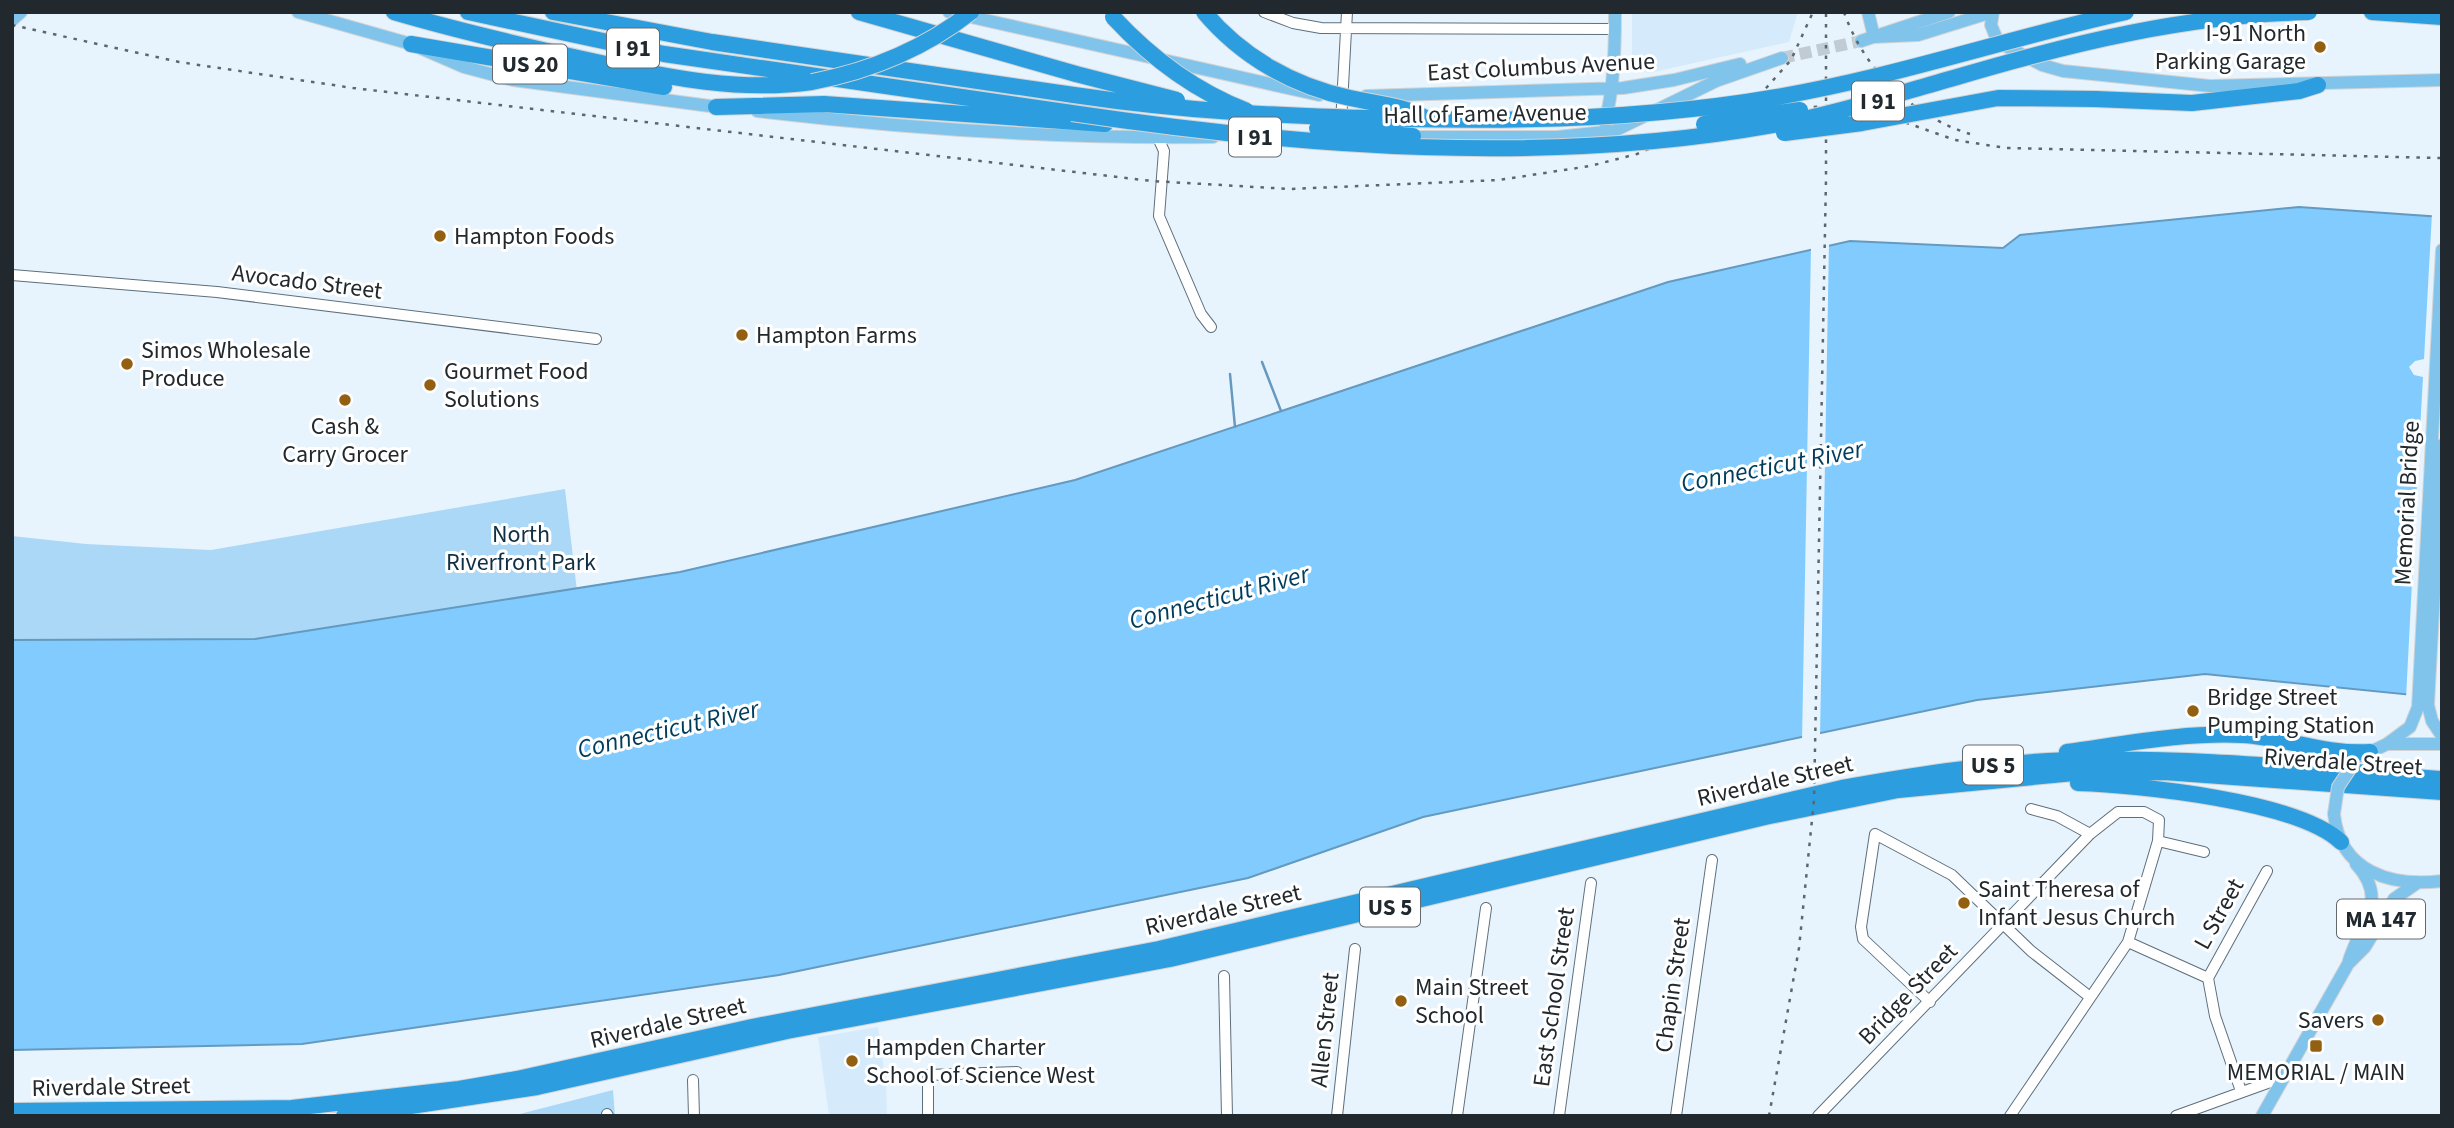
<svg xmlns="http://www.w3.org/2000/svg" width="2454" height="1128" viewBox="0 0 2454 1128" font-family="'Source Sans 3',sans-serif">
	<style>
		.built { fill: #d5ebfb }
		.green { fill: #acd8f7 }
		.water { fill: #81cbfe; stroke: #649ac0; stroke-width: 2 }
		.pier { fill: #e8f4fd }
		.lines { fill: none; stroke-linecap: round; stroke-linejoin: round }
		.stream { stroke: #649ac0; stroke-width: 2.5 }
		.major-tunnel { stroke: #c0cbd4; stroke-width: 12; stroke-dasharray: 12 6; stroke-linecap: butt }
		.minor-casing { stroke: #5d6f7c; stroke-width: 12 }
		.major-casing { stroke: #d3d4d5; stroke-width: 14 }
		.highway-casing { stroke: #d3d4d5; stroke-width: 18 }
		.minor { stroke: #fff; stroke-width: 10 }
		.major { stroke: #80c4eb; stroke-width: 12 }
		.highway { stroke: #2c9dde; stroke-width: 16 }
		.rail { stroke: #5d666c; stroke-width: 2.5; stroke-dasharray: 3.5 7; stroke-linecap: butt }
		.major-bridge-casing { stroke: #d3d4d5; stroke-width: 14; stroke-linecap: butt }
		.highway-bridge-casing { stroke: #d3d4d5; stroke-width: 18; stroke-linecap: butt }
		.major-bridge { stroke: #80c4eb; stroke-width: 12 }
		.highway-bridge { stroke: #2c9dde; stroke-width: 16 }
		.poi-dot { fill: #926010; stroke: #fff; stroke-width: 2.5 }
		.labels { text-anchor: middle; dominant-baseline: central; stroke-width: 6; stroke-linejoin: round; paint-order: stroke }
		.shield { fill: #fff; stroke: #64696d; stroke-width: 2 }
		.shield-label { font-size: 23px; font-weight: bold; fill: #21292e }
		.poi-label { font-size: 24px; fill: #21292e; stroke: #fff; text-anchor: start }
		.street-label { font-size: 24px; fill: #21292e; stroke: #fff }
		.park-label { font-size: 24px; fill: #0f2f44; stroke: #fff }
		.water-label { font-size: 26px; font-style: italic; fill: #003d5d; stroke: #fff }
	</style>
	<rect width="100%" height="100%" fill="#e8f4fd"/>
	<path class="built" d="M1632,12H1798L1789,42L1649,73L1639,70L1632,59Z
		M878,1027L886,1084L887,1116H829L818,1037Z"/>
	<path class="green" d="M565,489L577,591L255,639L12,640V536L86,544L211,550Z
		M613,1090L615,1116H512Z"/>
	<path class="water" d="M2299,207L2442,217V698L2205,674L1977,700L1423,817L1248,878L779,975L302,1044L12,1050V640L255,639L680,572L1075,480L1668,282L1850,241L2003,248L2020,235Z"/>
	<path class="pier" d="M2432,213L2442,214L2441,702L2406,698L2418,466L2409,464L2404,457L2412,449L2419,448L2423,377L2414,375L2409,367L2415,361L2424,359Z
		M1829,242L1820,737L1802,741L1811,246Z"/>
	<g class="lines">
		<path class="stream" d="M1262,362L1281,411
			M1230,374L1235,427"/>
		<path class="major-tunnel" d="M1782,58L1861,41"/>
		<g class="minor-casing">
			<path id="minor" d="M1264,12L1293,23L1321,28L1615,29
				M1341,123L1347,12
				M1158,138L1164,151L1159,216L1201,314L1211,327
				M12,275L217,292L596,339
				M2031,809L2057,816L2090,834
				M2158,841L2204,852
				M2128,942L2208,978L2215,1016L2241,1091
				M1224,976L1227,1116
				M2208,978L2267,871
				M1930,1002L1863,939L1861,927L1875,834L1952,875L2031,951L2090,997
				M693,1080L694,1116
				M607,1114L608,1116
				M928,1116V1075L1017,1072
				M1337,1116L1355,949
				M1457,1116L1486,908
				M1559,1116L1591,883
				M1676,1116L1712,860
				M1818,1116L2090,834L2118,812H2144L2159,820L2158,841L2128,942L2010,1116
				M2176,1116L2284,1077"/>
		</g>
		<g class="major-casing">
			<path id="major" d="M298,12L411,44L464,67L513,80L725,108
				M949,12L1319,95
				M1868,12L1874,37
				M1993,12L1991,25L1998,42L2042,65L2063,71L2210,86L2442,80
				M12,20L21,12
				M1874,37L1918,35L1992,12
				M1861,41L1949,12
				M1366,96L1623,88L1674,80L1740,64
				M757,111C909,129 1060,139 1213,137
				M1605,123C1614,87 1615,50 1615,12
				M1406,137H1557L1614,131L1716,81L1782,58
				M2442,445L2428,705L2432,721L2442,736
				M2387,744L2410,727L2418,707L2442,250
				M2362,756L2387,744H2442
				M2334,814C2340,872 2391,887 2442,881
				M2349,963L2365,947L2394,899L2417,883
				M2262,1116L2348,964C2358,925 2391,902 2356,864"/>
		</g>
		<g class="highway-casing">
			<path id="highway" d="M394,12C462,32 532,48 601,63C672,78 740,92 812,82
				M468,12L664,54L1072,113
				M553,12L712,42L1074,95
				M859,12L1076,74
				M2372,12L2442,17
				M411,44L664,87
				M2095,99L2192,103L2299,91L2318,85
				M716,107L824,104L1105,124
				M2067,752C2125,744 2185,732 2243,735C2287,738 2326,755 2370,752
				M2078,783C2139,785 2298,801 2341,842
				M12,1111L292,1108L459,1089L517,1079L752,1027L1159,949L1842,788C1910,776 1978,765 2048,761C2179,755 2311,769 2442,779
				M344,1116L537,1087L787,1031L1170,959L1765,817L1898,790L2074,773L2164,772L2442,792"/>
		</g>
		<use href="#minor" class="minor"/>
		<use href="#major" class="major"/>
		<use href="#highway" class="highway"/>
		<path class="rail" d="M1844,12C1864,70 1912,116 1970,134
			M12,25L179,62L353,88L1152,181L1290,189L1499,180L1590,166L1637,154L1708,124L1760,95L1791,60L1813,12
			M1731,120L1767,111L1839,105L1873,111L1955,140L2006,148L2442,158
			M1769,1116L1799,948L1814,800L1826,179V12"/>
		<g class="major-bridge-casing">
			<path id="major-bridge" d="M2334,814L2338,787L2354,763"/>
		</g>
		<g class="highway-bridge-casing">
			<path id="highway-bridge" d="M1204,12C1242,57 1293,86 1350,98C1377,104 1403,105 1427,119
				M1113,17C1151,58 1195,91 1247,111
				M1076,74L1177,100
				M812,82C870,71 924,49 971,12
				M1074,95C1188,112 1294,117 1409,119C1533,122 1656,118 1777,97C1895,77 2009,38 2126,12
				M1072,113C1300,147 1545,166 1774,125C1837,114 1896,94 1957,77C2072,43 2188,15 2309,12
				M1704,124L1800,110
				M1317,128L1413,136
				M1784,133L1862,123L1998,98L2095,99"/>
		</g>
		<use href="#major-bridge" class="major-bridge"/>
		<use href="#highway-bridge" class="highway-bridge"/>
	</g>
	<g class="poi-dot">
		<circle cx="2320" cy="47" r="7"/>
		<circle cx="440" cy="236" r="7"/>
		<circle cx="742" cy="335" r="7"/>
		<circle cx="127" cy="364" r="7"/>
		<circle cx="430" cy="385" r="7"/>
		<circle cx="345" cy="400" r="7"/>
		<circle cx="2193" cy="711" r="7"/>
		<circle cx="1964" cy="903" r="7"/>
		<circle cx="1401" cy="1001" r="7"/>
		<circle cx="2378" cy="1020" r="7"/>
		<rect x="2309" y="1039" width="14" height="14" rx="3.5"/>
		<circle cx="852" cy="1061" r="7"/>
	</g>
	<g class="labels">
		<g class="shield">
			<rect x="607" y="28.5" width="52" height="39" rx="5"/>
			<rect x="493" y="44.5" width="74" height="39" rx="5"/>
			<rect x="1852" y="81.5" width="52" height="39" rx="5"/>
			<rect x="1229" y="117.5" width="52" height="39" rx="5"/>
			<rect x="1963" y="745.5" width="60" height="39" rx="5"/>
			<rect x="1360" y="887.5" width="60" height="39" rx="5"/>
			<rect x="2337" y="899.5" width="88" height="39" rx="5"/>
		</g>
		<g class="shield-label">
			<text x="633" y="48">I 91</text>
			<text x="530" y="64">US 20</text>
			<text x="1878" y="101">I 91</text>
			<text x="1255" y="137">I 91</text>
			<text x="1993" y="765">US 5</text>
			<text x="1390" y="907">US 5</text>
			<text x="2381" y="919">MA 147</text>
		</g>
		<g class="poi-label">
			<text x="2306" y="33" text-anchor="end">I-91 North<tspan x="2306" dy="28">Parking Garage</tspan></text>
			<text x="454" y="236">Hampton Foods</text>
			<text x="756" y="335">Hampton Farms</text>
			<text x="141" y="350">Simos Wholesale<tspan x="141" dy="28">Produce</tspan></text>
			<text x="444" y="371">Gourmet Food<tspan x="444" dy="28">Solutions</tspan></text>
			<text x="345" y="426" text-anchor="middle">Cash &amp;<tspan x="345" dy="28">Carry Grocer</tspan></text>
			<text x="2207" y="697">Bridge Street<tspan x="2207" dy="28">Pumping Station</tspan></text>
			<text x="1978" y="889">Saint Theresa of<tspan x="1978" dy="28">Infant Jesus Church</tspan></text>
			<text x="1415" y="987">Main Street<tspan x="1415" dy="28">School</tspan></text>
			<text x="2364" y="1020" text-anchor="end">Savers</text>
			<text x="866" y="1047">Hampden Charter<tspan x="866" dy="28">School of Science West</tspan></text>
			<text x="2316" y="1072" text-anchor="middle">MEMORIAL / MAIN</text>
		</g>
		<g class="street-label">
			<text transform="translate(1541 67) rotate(-3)">East Columbus Avenue</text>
			<text transform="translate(1485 114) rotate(-1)">Hall of Fame Avenue</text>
			<text transform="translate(307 282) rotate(7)">Avocado Street</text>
			<text transform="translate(2407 503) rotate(-87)">Memorial Bridge</text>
			<text transform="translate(2343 762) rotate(4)">Riverdale Street</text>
			<text transform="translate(1775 781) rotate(-13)">Riverdale Street</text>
			<text transform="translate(1223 910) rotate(-13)">Riverdale Street</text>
			<text transform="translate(2219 914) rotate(-61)">L Street</text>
			<text transform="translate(1673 985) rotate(-82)">Chapin Street</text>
			<text transform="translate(1908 994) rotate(-46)">Bridge Street</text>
			<text transform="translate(1554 997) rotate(-82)">East School Street</text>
			<text transform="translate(668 1023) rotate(-13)">Riverdale Street</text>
			<text transform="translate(1325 1030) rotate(-84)">Allen Street</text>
			<text transform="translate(111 1087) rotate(-1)">Riverdale Street</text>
		</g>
		<g class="park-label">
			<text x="521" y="534">North<tspan x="521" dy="28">Riverfront Park</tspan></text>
		</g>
		<g class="water-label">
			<text transform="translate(1772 466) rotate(-11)">Connecticut River</text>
			<text transform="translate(1219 597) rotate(-15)">Connecticut River</text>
			<text transform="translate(668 729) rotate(-13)">Connecticut River</text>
		</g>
	</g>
	<rect width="2454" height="1128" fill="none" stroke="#21292e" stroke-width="28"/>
</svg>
